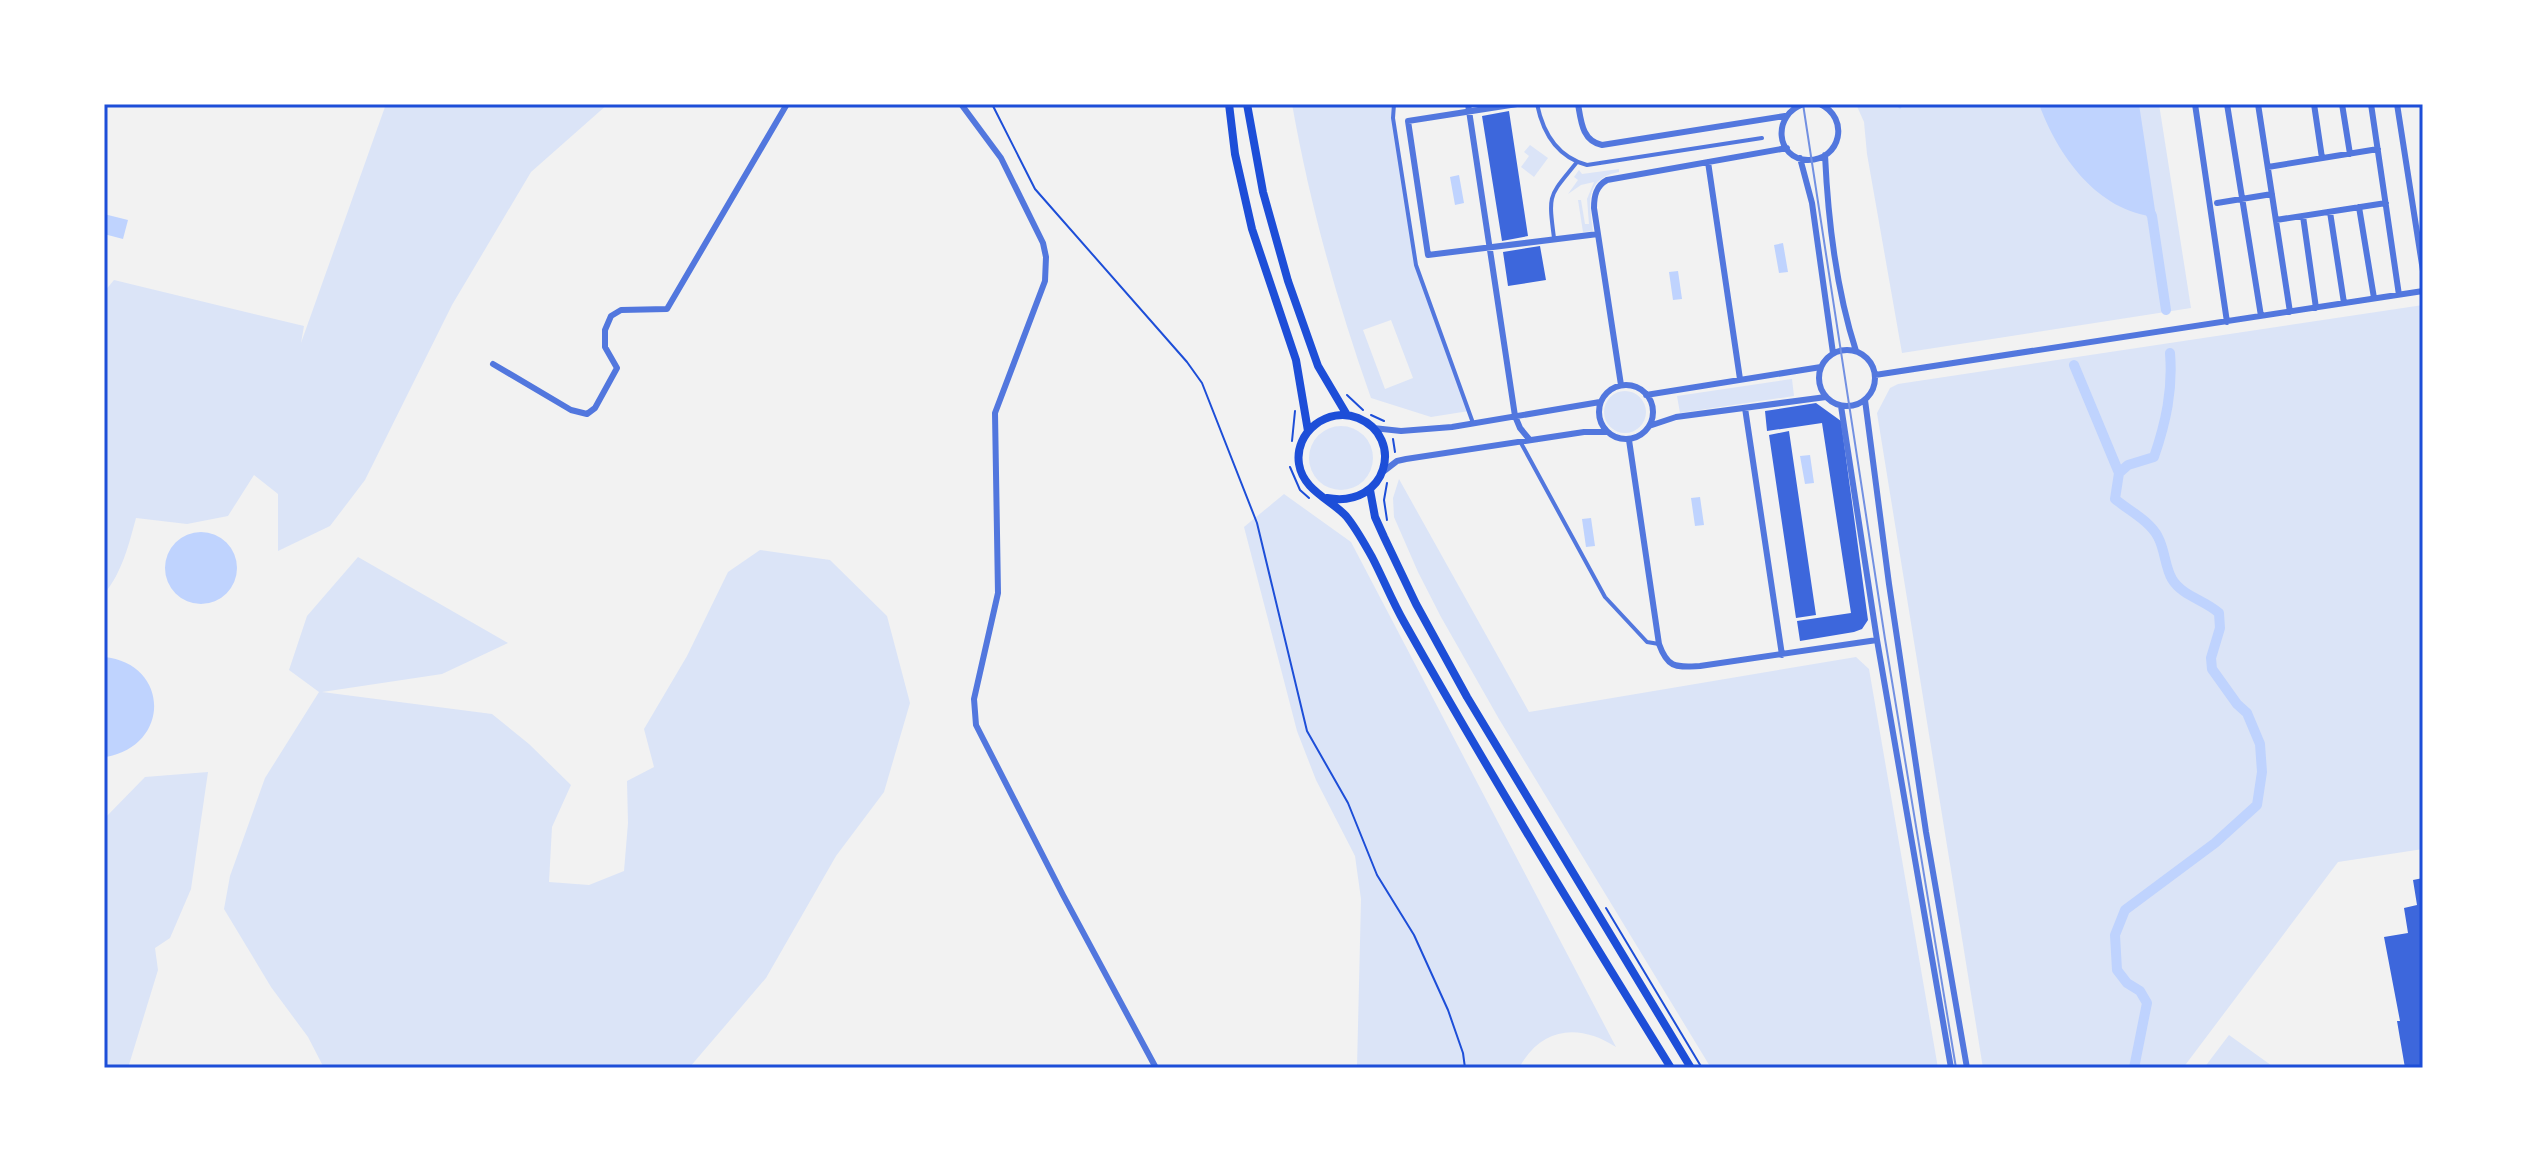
<svg xmlns="http://www.w3.org/2000/svg" width="2527" height="1172" viewBox="0 0 2527 1172" font-family="Overpass,sans-serif">
	<style>
		.green { fill: #dbe4f7; fill-rule: evenodd }
		.water { fill: #bfd3fe }
		.lines { fill: none; stroke-linecap: round; stroke-linejoin: round }
		.stream { stroke: #bfd3fe; stroke-width: 3 }
		.canal { stroke: #bfd3fe; stroke-width: 10 }
		.building { fill: #3d67dc }
		.path { stroke: #1d4ed8; stroke-width: 2 }
		.pedestrian { stroke: #5277de; stroke-width: 4 }
		.minor { stroke: #5277de; stroke-width: 6 }
		.secondary { stroke: #1d4ed8; stroke-width: 8 }
		.tram { stroke: #7290e2; stroke-width: 2 }
		.neatline { fill: none; stroke: #1d4ed8; stroke-width: 3 }
	</style>
	<rect width="100%" height="100%" fill="#f2f2f2"/>
	<path class="green" d="M386,104H608L531,172L452,305L365,480L330,526L278,551V494L254,475L228,516L187,524L136,518C129,544 122,573 104,594V292L114,280L304,326L301,343Z
		M1292,104H1394L1393,118L1416,265L1469,411L1431,417L1371,398C1337,302 1310,205 1292,104ZM1391,320L1413,378L1385,389L1363,330Z
		M1856,104H2159L2191,308L1902,353L1867,154L1864,122Z
		M1530,145L1548,158L1534,177L1521,167L1529,156L1524,152Z
		M1619,169V172C1584,179 1589,203 1593,231L1583,232L1578,200H1581L1585,224H1589L1587,199L1594,182L1581,185L1568,194L1578,180L1574,177L1579,170L1582,174Z
		M2423,305V849L2338,862L2183,1068H1983L1877,413L1890,388L1898,384Z
		M1792,379L1794,396L1680,413L1677,396Z
		M1604 412a21 21 0 1 1 42 0a21 21 0 1 1-42 0Z
		M1309 458a32 32 0 1 1 64 0a32 32 0 1 1-64 0Z
		M1399,479L1529,712L1856,657L1869,669L1938,1068H1711L1499,719L1441,617L1418,572L1394,517L1393,498Z
		M1284,494L1351,542L1616,1047C1579,1023 1541,1027 1519,1068H1357L1361,899L1355,856L1316,780L1297,731L1244,527Z
		M760,550L830,560L887,616L910,703L884,792L836,856L766,978L689,1068H324L308,1037L271,987L224,909L230,876L265,778L319,692L289,670L307,616L358,557L508,643L442,674L322,692L492,714L529,744L571,785L552,827L549,882L589,885L624,871L628,823L627,781L654,767L644,729L687,656L728,572Z
		M208,772L191,889L170,938L155,948L158,970L128,1068H104V819L145,777Z
		M2229,1035L2275,1068H2204Z"/>
	<path class="water" d="M2039,104H2057L2058,106L2139,104L2156,217C2097,211 2058,156 2039,104Z
		M1459,175L1464,203L1455,205L1450,177Z
		M104,214L128,220L123,239L104,234Z
		M1783,243L1788,272L1779,273L1774,245Z
		M1678,271L1682,299L1673,300L1669,272Z
		M1810,455L1814,483L1805,484L1800,456Z
		M1700,497L1704,525L1695,526L1691,498Z
		M1591,518L1595,546L1586,547L1582,519Z
		M165 568a36 36 0 1 1 72 0a36 36 0 1 1-72 0Z
		M104,657C169,663 172,745 106,757H104Z"/>
	<g class="lines">
		<path class="stream" d="M1897,104L1900,107"/>
		<path class="canal" d="M2147,206L2152,216L2166,310
			M2074,365L2119,473
			M2134,1068L2147,1003L2140,991L2127,983L2117,970L2115,935L2125,910L2215,843L2257,805L2262,772L2260,744L2247,713L2237,704L2212,669L2211,658L2220,628L2219,613C2205,600 2182,596 2172,579C2165,567 2165,550 2158,537C2150,521 2128,510 2115,499L2119,473L2128,465L2154,457C2166,422 2173,390 2170,353"/>
	</g>
	<path class="building" d="M1509,111L1528,236L1502,241L1482,116Z
		M1540,246L1546,280L1508,286L1503,252Z
		M1816,403L1841,421L1868,620L1862,629L1854,632L1800,641L1797,621L1851,613L1822,423L1767,431L1765,411Z
		M1789,431L1816,615L1796,618L1769,435Z
		M2423,878V1068H2405L2397,1021H2400L2384,937L2408,933L2404,908L2417,905L2413,880Z"/>
	<g class="lines">
		<path class="path" d="M992,104L1035,189L1187,362L1202,383L1257,523L1307,731L1348,803L1377,875L1414,935L1448,1010L1463,1053L1465,1068
			M1347,395L1363,410
			M1371,415L1384,421
			M1393,439L1395,452
			M1292,441L1295,411
			M1290,467L1300,490L1309,498
			M1387,520L1384,500L1387,483
			M1606,908L1702,1068"/>
		<path class="pedestrian" d="M1394,104L1393,118L1416,265L1473,423
			M1537,104C1543,133 1557,157 1587,165L1762,138
			M1554,238C1548,192 1549,197 1577,162
			M1521,443L1605,597L1647,642L1659,644"/>
		<path class="minor" d="M961,104L1001,158L1043,243L1046,257L1045,281L995,413L998,593L974,699L976,725L1063,895L1156,1068
			M1468,104L1515,416L1520,428L1529,439
			M1517,104L1408,121L1428,255L1598,234
			M1578,104C1581,121 1582,141 1602,145L1785,116
			M1804,104C1772,114 1775,159 1808,160C1841,160 1850,118 1820,104
			M2195,104L2227,322
			M2227,104L2261,316
			M2258,104L2290,312
			M2314,104L2322,158
			M2342,104L2350,154
			M2371,104L2399,295
			M2397,104L2423,271
			M1825,155C1828,220 1836,289 1856,351
			M1800,158L1812,203L1833,353
			M1708,162L1740,379
			M2268,167L2378,149
			M2217,203L2272,194
			M2359,207L2374,298
			M2330,212L2344,303
			M2303,216L2316,308
			M2276,220L2386,203
			M1819 378a28 28 0 1 1 56 0a28 28 0 1 1-56 0Z
			M493,364L571,410L587,414L595,408L617,368L605,347V330L611,316L621,310L667,309L787,104
			M1875,375L2423,291
			M1599 412a27 27 0 1 1 54 0a27 27 0 1 1-54 0Z
			M1621,385L1594,208C1594,196 1596,186 1607,180L1787,148
			M1646,395L1821,367
			M1865,400L1889,584L1926,832L1967,1068
			M1841,406L1877,640L1951,1068
			M1745,408L1782,655
			M1649,426L1676,417L1826,397
			M1373,428L1401,431L1452,427L1600,402
			M1629,440L1659,644C1668,669 1676,667 1700,666L1877,640
			M1384,471L1397,461L1406,459L1584,432H1606"/>
		<path class="secondary" d="M1229,104L1235,154L1252,229L1296,360L1308,431
			M1247,104L1263,192L1288,281L1318,366L1347,415
			M1370,490L1375,517L1384,537L1416,604L1467,697L1691,1068
			M1327,498C1388,509 1405,437 1358,418C1328,406 1294,432 1299,464C1303,490 1330,499 1346,516C1356,528 1364,543 1372,557C1383,578 1392,601 1404,622C1489,773 1580,921 1671,1068"/>
		<path class="tram" d="M1803,104L1885,639L1956,1068"/>
	</g>
	<rect width="2527" height="1172" fill="none" stroke="#ffffff" stroke-width="212"/>
	<rect x="106" y="106" width="2315" height="960" class="neatline"/>
</svg>
